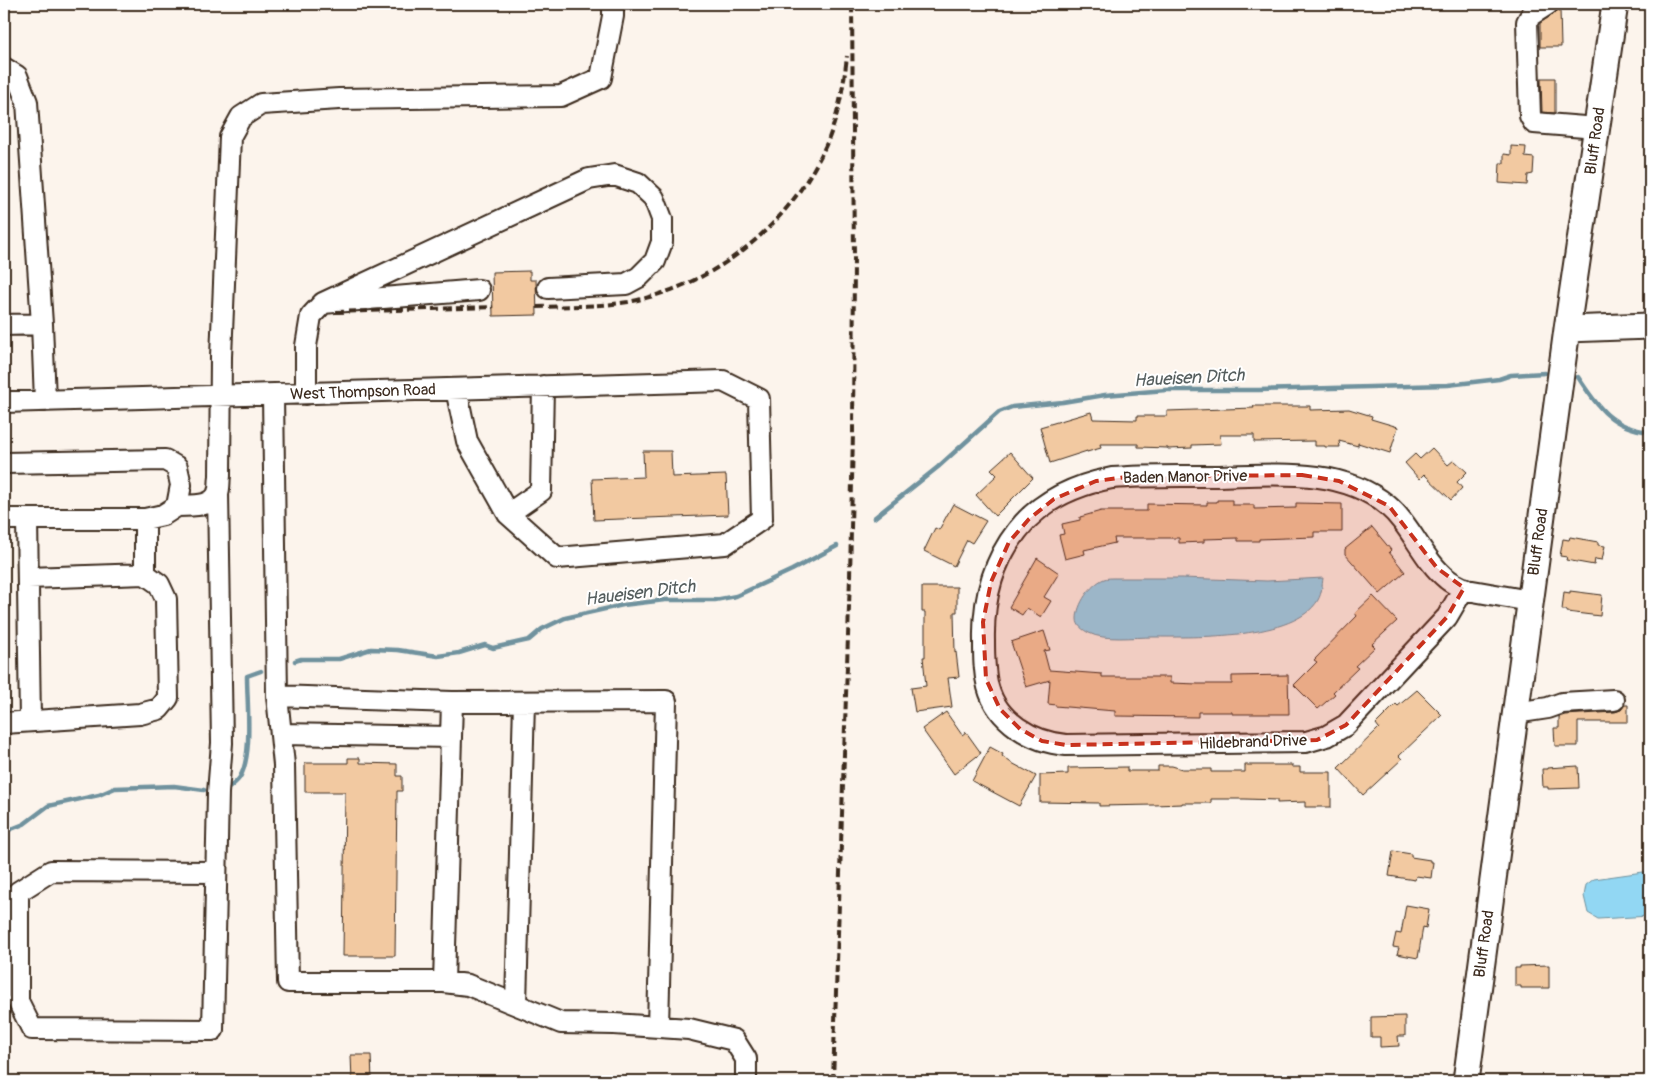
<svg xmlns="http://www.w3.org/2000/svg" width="1654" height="1085" viewBox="0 0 1654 1085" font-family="Pangolin,sans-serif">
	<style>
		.water { fill: #92d7f3; stroke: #6f929e }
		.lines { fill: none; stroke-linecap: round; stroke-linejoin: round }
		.stream { stroke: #6f929e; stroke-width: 4.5 }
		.building { fill: #f2c9a1; stroke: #3b2a1e }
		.minor-casing { stroke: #3b2a1e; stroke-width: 24 }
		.major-casing { stroke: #3b2a1e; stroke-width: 29 }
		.minor { stroke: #fff; stroke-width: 20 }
		.major { stroke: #fff; stroke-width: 25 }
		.rail { stroke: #3b2a1e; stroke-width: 4; stroke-dasharray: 8 4; stroke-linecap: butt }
		.marked { fill: #c8321e; fill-opacity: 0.2; stroke: #c8321e; stroke-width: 4; stroke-dasharray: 10 6; stroke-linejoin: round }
		.labels { text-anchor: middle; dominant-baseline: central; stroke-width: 4; stroke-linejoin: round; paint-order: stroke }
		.street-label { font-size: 16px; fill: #3b2a1e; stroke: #fff }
		.water-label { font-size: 18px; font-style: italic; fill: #555e5e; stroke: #fff }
	</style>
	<rect width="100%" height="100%" fill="#fcf4ec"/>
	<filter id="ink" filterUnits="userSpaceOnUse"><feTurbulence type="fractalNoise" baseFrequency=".02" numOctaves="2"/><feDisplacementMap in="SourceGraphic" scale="10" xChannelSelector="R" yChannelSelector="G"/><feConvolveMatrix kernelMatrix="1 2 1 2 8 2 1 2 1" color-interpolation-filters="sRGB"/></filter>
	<g filter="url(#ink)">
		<path class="water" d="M1115,578H1182L1267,581L1323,578C1322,585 1322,593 1318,600C1295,640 1194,637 1153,637C1135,637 1104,641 1089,633C1083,630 1077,626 1077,619C1077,604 1090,585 1104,579C1107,578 1111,578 1115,578Z
			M1650,871V916L1598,919L1588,913L1584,896L1586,885L1594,879Z"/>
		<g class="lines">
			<path class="stream" d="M1578,377C1598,408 1612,428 1650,432
				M874,518L938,467L999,412L1012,407L1063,402L1105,395L1166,390H1259L1448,385L1499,379L1511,375L1545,373
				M295,661L301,659H339L371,649L398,650L438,656L459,653L485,645L493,648L529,640L542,629L565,618L623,605L665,600H715L736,596L792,570L837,546
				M229,788C232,785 238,781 240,777C253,755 247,703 247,676L261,671
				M4,832L24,824L48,806L99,795L115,788L174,786L204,790"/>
		</g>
		<path class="building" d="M1559,9H1560L1561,47H1540V23L1554,14Z
			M1541,78H1555V113L1542,112Z
			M1511,146L1526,147L1525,157L1534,158L1533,174L1528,175L1527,185L1499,183L1500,163H1504V154L1511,155Z
			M530,271V280H536L537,315L493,316L492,272Z
			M1253,406H1310V410L1349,409L1372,416L1371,419L1398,427L1390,453L1358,443V446L1339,441L1340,447H1325V446H1315V441L1254,442V435H1220L1221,444L1192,445V448L1168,449V448L1138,447V444H1100L1101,448L1087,452V451L1050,463L1040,427L1091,412L1093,419L1137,420V416H1167V411L1254,408Z
			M1432,448L1448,465L1454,460L1467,472L1457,482L1462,488L1451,500L1424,474L1419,479L1405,463L1415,454L1420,459Z
			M643,451H671L672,477L726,475L728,515L594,520L592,479L644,477Z
			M1010,452L1033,478L995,516L976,495L997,475L991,469Z
			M1217,500H1232V505H1254V509L1296,508V503L1342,504V532H1314V537L1259,539V541H1238V538L1204,539V542L1179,543V538H1114L1115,543L1084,550L1085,554L1065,559L1059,535L1064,534L1062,524L1080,520V517L1101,511H1147V504L1207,505V502H1217Z
			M953,504L986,521L972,543L967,540L954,566L924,551L935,528L939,530Z
			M1372,527L1391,550L1389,552L1405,572L1380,594L1345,554V549Z
			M1570,537L1598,542V545L1605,546L1602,560L1595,559L1594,565L1566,560L1567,557L1560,556L1563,539L1569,540Z
			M1037,558L1059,573L1044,597L1051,601L1041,617L1027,608L1022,615L1009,607Z
			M922,587H957V612H954L955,653L956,652L959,677L948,678L952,707L915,712L911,688L926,686L923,657H925V612H922Z
			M1570,591L1602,595L1600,616L1567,612V610H1562L1564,592L1570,593Z
			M1373,596L1397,621L1372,644L1375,647L1355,666L1358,668L1333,692L1335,694L1318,709L1294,685L1317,662L1314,660L1357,616L1355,613Z
			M1044,631L1050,650L1044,651L1049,670L1102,674V677H1170V683L1198,684H1232V676L1288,675L1289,714H1232V712H1198V717L1115,716V711L1055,706L1056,705L1048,704L1050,680L1026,687L1011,642Z
			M1417,690L1442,715L1399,756L1402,759L1363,795L1338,768L1379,728L1376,724L1396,704L1398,706Z
			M1625,705H1628V722H1578V746H1555L1554,728H1559V717L1565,715L1615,712L1621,710Z
			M946,712L962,735L966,732L981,753L954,774L922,729Z
			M990,747L1003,754L1002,756L1010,762L1036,776L1019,806L972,781Z
			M348,758H360V763L397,764V776H402V791H397L395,956H343L345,792H305V763H348Z
			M1245,765H1292V767H1300V772H1331V807H1305V802L1277,803V800L1245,799H1211V803H1182V804L1154,805L1099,806V803L1040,802V775L1068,774V768L1127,767V771H1158V766H1172L1182,769H1211V772H1245Z
			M1578,766L1579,788L1548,789V787H1543L1542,769H1547V768Z
			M1393,851L1411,854V857L1430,860V862H1433L1431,878L1416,876L1415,880L1389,876Z
			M1406,905L1429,909L1426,928L1423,927L1418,958L1397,954L1399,948L1393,947L1396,933L1401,934Z
			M1549,965V988H1521V986H1515V968H1520V966Z
			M1405,1016V1036H1398L1399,1046L1380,1047V1037H1371V1017Z
			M351,1055H371L372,1081H352Z"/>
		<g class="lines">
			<g class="minor-casing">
				<path id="minor" d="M1548,4L1531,15L1527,22L1530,116L1534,123L1597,128
					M4,68L17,76L27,102L42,324
					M323,303L589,179L614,175L638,183L654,198L662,219V242L655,261L639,277L626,284L548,288
					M4,325L42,324L45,401
					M306,394V346L311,316L323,303L479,290
					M273,395L277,696L284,765L288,982H444L452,702L277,696
					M4,402L723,381L759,399L762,519L725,544L557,558L508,514L467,441L456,389
					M4,463L165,460L177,467L181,485L177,506L163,515L145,519H4
					M177,506C191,505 212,508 218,493C220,488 219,481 220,476L221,357L230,137L241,117L261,104L339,99L561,96L601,78L613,16V4
					M508,514L541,491L543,386
					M27,519L30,721
					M28,578L145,574
					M1464,588L1447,617L1346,725L1327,736L1306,742L1066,745C1032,742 997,721 988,687C984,672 984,657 984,641C983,601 992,563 1017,531C1040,501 1076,485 1112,478C1146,475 1181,476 1215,476C1272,475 1340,466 1387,505C1412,526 1423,560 1447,579C1453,584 1461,587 1467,590L1530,601
					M452,702L666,701L658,1027
					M1515,713L1548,708L1562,703L1614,700
					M4,723L140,714L159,709L168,698L166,599L159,584L145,574V519
					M281,734L451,737
					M216,872L51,871L18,892V1001L32,1029L213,1030L218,793L222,743L218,492
					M444,982L468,985L561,1023L614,1024L689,1029L734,1040L746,1059V1081
					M516,1004L524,702"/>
			</g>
			<g class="major-casing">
				<path id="major" d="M1567,329L1650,326
					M1466,1081L1567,329L1615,4"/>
			</g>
			<use href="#minor" class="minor"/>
			<use href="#major" class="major"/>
			<path class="rail" d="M537,307C567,306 598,307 628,302C718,285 794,222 829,138C839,112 844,84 847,56
				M336,312L493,307
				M833,1081L850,577L853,432L854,259L852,4"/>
		</g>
	</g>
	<path class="marked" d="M1302,475L1339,481L1389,506L1437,568L1464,588L1447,617L1346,725L1317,740L1066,745L1042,741L1020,729L1000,709L986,679L983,622L991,582L1009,542L1029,519L1054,499L1096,481L1127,477Z"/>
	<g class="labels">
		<g class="street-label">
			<text transform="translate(1595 141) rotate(-82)">Bluff Road</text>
			<text transform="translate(363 392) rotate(-2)">West Thompson Road</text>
			<text transform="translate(1185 477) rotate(-1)">Baden Manor Drive</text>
			<text transform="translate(1538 542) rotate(-82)">Bluff Road</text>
			<text transform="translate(1253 742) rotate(-2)">Hildebrand Drive</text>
			<text transform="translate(1484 944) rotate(-82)">Bluff Road</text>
		</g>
		<g class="water-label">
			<text transform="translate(1189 378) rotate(-3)">Haueisen Ditch</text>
			<text transform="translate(640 593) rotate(-7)">Haueisen Ditch</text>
		</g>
	</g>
	<rect width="1654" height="1085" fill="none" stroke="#fff" stroke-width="20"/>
	<rect x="10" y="10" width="1634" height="1065" fill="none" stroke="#3b2a1e" stroke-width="2" filter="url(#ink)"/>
</svg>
